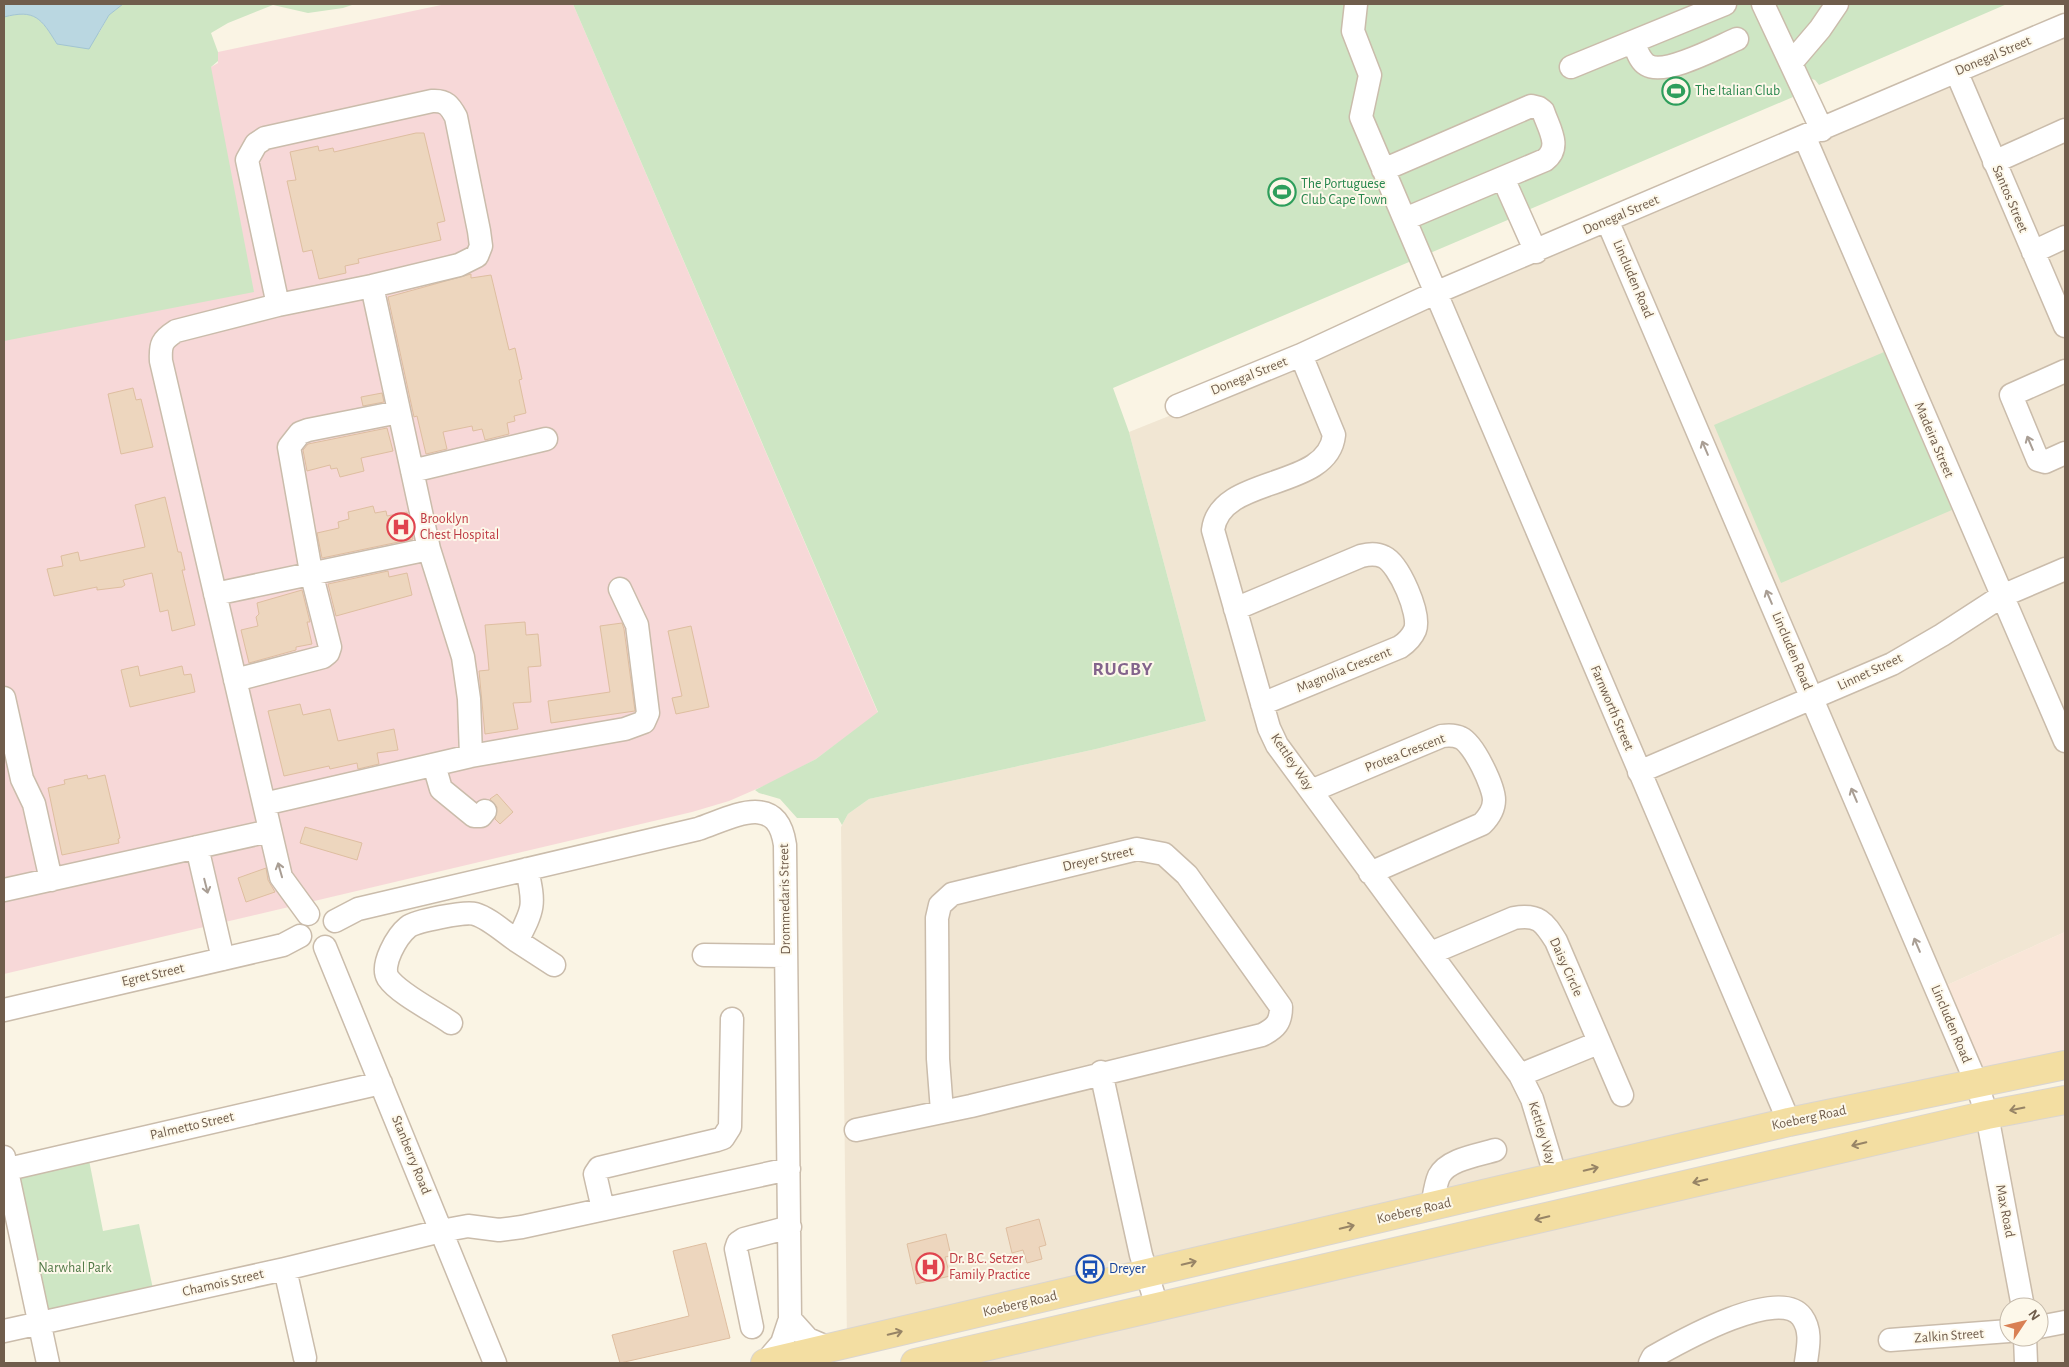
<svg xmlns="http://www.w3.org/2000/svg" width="2069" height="1367" viewBox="0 0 2069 1367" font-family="'Alegreya Sans',sans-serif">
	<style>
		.residential { fill: #f1e6d3; fill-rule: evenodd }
		.commercial { fill: #f9e6d8 }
		.medical { fill: #f7d8d8 }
		.green { fill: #cee6c4 }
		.water { fill: #bad7e1; stroke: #a2c5d2 }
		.building { fill: #edd6be; stroke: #debea0 }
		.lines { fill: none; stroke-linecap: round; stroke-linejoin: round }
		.minor-casing { stroke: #cabcab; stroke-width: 25 }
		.major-casing { stroke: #dad5d0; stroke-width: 30 }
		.minor { stroke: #fff; stroke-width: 22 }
		.major { stroke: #f3dea2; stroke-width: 28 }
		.oneway { stroke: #a99e94 }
		.oneway2 { stroke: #978466 }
		.labels { text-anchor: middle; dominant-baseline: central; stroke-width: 4; stroke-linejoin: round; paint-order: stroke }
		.street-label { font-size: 14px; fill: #705d4c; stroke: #fdf8ea }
		.leisure-label { font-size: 14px; fill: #27864d; stroke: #fdf8ea; text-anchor: start }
		.health-label { font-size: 14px; fill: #be3a42; stroke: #fdf8ea; text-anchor: start }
		.park-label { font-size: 14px; fill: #527a48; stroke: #fdf8ea }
		.transit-label { font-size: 14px; fill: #164399; stroke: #fdf8ea; text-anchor: start }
		.district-label { font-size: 19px; font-weight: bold; letter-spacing: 1px; fill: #83648c; stroke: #fdf8ea }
	</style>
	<rect width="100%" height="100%" fill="#faf4e4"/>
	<path class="residential" d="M2065,25V932L1936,990L1976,1082L847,1344L841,827L848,814L869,799L1096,749L1206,721L1129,432L1179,412Z
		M2065,1100V1363H915ZM2009,1307H2039V1337H2009Z"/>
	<path class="commercial" d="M2065,932V1065L1976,1082L1936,990Z"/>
	<path class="medical" d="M446,4H573L878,713L816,759L775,781L729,801L692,812L4,974V341L211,67L218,63V52Z"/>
	<path class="green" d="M123,4H355L343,8L308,13L273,5L228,23L211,33L218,52V61L211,67L254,292L4,341V17C35,9 41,18 57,44L99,33L109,15Z
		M573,4H2007L1819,85L1815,80L1809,78L1791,90L1793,97L1528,210L1507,212L1506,214L1510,219L1113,388L1129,432L1206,721L1096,749L869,799L848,814L842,825L838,818H797L780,799L759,793L755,790L816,759L878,712Z
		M1884,352L1952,510L1781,583L1714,425Z
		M87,1150L103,1231L139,1224L155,1298L39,1323L6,1169Z"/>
	<path class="water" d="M4,4H123L109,15L89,49L57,44C41,18 35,9 4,17Z"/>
	<path class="building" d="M416,133H424L445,221L437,223L441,240L358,259L359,263L345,266L346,273L319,279L312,250L303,252L287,181L296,180L290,152L318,146L319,151L333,148L334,152Z
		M471,274V278L491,275L509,350L515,348L522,379L519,380L526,413L514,416L515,421L507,423L509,434L485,440L482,429L473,431L472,426L443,432L447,449L426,454L417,416L414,417L388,297Z
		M133,388L136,400L141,399L153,447L121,454L108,394Z
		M382,393L384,402L363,406L361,397Z
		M387,428L393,451L361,458L364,471L340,477L337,468L331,469L330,465L307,471L303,450L308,444Z
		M165,497L178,552H181L185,570H182L195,625L172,631L168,610L160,612L152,573L123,580L125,585L122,587L97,590V587L54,596L47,569L63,566L61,556L78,552L80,561L145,547L135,505Z
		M373,506L375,513L386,511L387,516L407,512L413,539L322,558L317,533L339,528L338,522L349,519L348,512Z
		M388,571L389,577L407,573L412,595L336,616L328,584Z
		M302,590L310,622H307L312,644L296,647V650L249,663L241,630L258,626L256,617L259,614L257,603Z
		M525,622L526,635L538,634L541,666L528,667L531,702L513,703L518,729L485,734L479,671L489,670L485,625Z
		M622,623L624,629L635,711L551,723L548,701L610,692L600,626Z
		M691,626L709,707L676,714L672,698L682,696L668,631Z
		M138,666L140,676L182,666L184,675L191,674L195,692L130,707L121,670Z
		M300,704L303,715L330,709L338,741L394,729L398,750L377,753L379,764L358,769L357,763L330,769L329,766L284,776L268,711Z
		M87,775L88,779L105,775L120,838L118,839L119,843L62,855L48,788L65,784L64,780Z
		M497,794L513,812L500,824L495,819L497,807L490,799Z
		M305,827L362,843L357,860L300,843Z
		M266,868L268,880L275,892L246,902L238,878Z
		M1039,1219L1046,1245L1039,1247L1042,1259L1027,1263L1023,1250L1012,1253L1006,1228Z
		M946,1234L951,1256L945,1257L950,1276L916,1284L907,1244Z
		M706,1243L730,1338L620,1363L612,1335L689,1316L673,1251Z"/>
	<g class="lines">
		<g class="minor-casing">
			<path id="minor" d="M1356,4L1353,31L1370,75L1361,117L1789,1122
				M1763,4L1822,130
				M1633,42C1637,50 1639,60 1647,65C1665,76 1718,47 1737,39
				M1791,63L1820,29L1837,4
				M1571,67L1725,4
				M1956,71L2065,326
				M1805,138L2065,741
				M1994,162L2065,130
				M1383,170L1531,106L1539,108L1543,111C1549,129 1562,147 1545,160L1405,219
				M1503,178L1536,252
				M1607,220L1976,1082L1987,1115L2023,1307
				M2033,252L2065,237
				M372,286L429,549L463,657L469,699L471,756
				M278,305L247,160L256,144L265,138L432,101C446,100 450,106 456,117L479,231L481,246L477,256L459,265L372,286L278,305L176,331C162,340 160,344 161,361L281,877L308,914
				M1301,355L1334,435C1328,491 1220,474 1213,530L1269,728L1277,745L1520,1075L1532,1099L1556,1178
				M2065,371L2011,395L2038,460L2045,462L2065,453
				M1177,406L1301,355L1435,293L2065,25
				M412,471L546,439
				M215,594L429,549
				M1235,609L1361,556C1369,554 1376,553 1384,557C1399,564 1421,614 1415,630C1412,637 1406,643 1400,647L1262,704
				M235,680L323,657L328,653L330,647L311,572L289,447L300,433L308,430L399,412
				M4,698L22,779L34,804L51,880
				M434,765L441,789L474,816H481L485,811
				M1639,772L1892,664L1942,635L2002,596L2065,569
				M1311,791L1442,736C1449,735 1455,735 1461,738C1474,744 1494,787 1494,800C1494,810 1489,817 1482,824L1370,873
				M264,804L471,756L625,729L644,722L648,713L637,625L620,589
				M197,847L223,959
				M527,869C535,906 534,908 517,941L554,965
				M4,890L270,831
				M335,921L358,909L698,829C731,818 777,790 785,845L790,1319L782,1343L765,1363
				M325,947L495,1363
				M1431,953L1514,918C1539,914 1544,922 1556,941L1622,1095
				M704,955L785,956
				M4,1010L283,945L300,936
				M451,1023C434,1011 399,994 388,978C380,965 397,936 408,927C416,921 465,911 475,914C489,918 505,933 517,941
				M1101,1072L1141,1255L1157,1306
				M1520,1075L1598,1043
				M856,1130L971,1106L1262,1035C1276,1028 1281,1022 1281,1007L1187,875L1164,854L1137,849L952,894L940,905L937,918L938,1059L942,1111
				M4,1157L48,1363
				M4,1170L381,1083
				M1432,1207C1434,1197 1435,1185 1439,1176C1448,1159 1479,1155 1495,1150
				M603,1209L595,1174L599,1168L717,1140L723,1138L730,1127L732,1019
				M285,1269L305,1358
				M790,1319L808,1339L829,1348
				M752,1327L736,1249L738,1243L744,1239L790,1227
				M2039,1327L2065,1322
				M4,1331L285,1269L441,1231L468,1226L499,1230L522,1227L789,1169
				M2025,1337L2026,1363
				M1890,1340L2009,1331
				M1650,1363L1653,1357C1678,1343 1779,1285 1802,1317C1812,1331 1808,1347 1806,1362"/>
		</g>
		<g class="major-casing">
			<path id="major" d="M765,1363L1789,1122L2065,1065
				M915,1363L1987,1115L2065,1100"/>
		</g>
		<use href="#minor" class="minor"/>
		<use href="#major" class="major"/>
	</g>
	<defs><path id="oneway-shaft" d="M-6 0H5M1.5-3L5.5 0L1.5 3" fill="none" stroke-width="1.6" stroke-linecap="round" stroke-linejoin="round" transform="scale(1.25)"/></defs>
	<g class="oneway">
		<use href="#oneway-shaft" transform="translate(2030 443) rotate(-113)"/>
		<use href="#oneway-shaft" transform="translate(1705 448) rotate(-113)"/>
		<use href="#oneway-shaft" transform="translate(1769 597) rotate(-113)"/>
		<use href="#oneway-shaft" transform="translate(1854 795) rotate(-113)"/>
		<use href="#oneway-shaft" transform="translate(280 870) rotate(-106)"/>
		<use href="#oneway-shaft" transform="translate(206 886) rotate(76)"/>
		<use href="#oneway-shaft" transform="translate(1917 945) rotate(-113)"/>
	</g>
	<g class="oneway2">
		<use href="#oneway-shaft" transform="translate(2017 1109) rotate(169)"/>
		<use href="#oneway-shaft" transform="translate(1859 1144) rotate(167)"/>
		<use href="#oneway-shaft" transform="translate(1591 1169) rotate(-13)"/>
		<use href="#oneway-shaft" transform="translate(1700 1181) rotate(167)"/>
		<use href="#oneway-shaft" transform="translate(1542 1218) rotate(167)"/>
		<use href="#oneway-shaft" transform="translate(1347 1227) rotate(-13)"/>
		<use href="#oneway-shaft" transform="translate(1189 1263) rotate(-13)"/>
		<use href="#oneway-shaft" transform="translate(895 1333) rotate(-13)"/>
	</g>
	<defs>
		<g id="stadium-ring" transform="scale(1.4375)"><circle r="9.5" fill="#fdf8ea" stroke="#2e9e5b" stroke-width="1.5"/><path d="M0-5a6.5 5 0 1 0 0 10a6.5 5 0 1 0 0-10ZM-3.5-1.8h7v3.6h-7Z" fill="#2e9e5b"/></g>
		<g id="hospital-ring" transform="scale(1.4375)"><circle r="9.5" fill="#fdf8ea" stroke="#e0444e" stroke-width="1.5"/><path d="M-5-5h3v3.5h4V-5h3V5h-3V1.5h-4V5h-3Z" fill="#e0444e"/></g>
		<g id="bus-ring" transform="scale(1.4375)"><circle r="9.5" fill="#fdf8ea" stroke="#1a4fb4" stroke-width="1.5"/><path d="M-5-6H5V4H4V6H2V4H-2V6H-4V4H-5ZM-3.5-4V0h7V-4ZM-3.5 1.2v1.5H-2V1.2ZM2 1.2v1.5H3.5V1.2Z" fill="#1a4fb4"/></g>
	</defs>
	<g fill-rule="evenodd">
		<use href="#stadium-ring" x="1676" y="91"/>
		<use href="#stadium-ring" x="1282" y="192"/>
		<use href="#hospital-ring" x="401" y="527"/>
		<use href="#hospital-ring" x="930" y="1267"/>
		<use href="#bus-ring" x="1090" y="1269"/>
	</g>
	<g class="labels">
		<g class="street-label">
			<text transform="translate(1993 56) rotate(-23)">Donegal Street</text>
			<text transform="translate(2010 199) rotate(67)">Santos Street</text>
			<text transform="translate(1621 215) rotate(-23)">Donegal Street</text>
			<text transform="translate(1633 279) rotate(67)">Lincluden Road</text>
			<text transform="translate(1249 376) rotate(-22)">Donegal Street</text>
			<text transform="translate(1934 440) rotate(67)">Madeira Street</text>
			<text transform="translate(1792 651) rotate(67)">Lincluden Road</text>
			<text transform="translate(1344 670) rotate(-22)">Magnolia Crescent</text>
			<text transform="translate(1870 672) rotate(-25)">Linnet Street</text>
			<text transform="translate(1612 708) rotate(67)">Farnworth Street</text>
			<text transform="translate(1405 753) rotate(-21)">Protea Crescent</text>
			<text transform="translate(1292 762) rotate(56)">Kettley Way</text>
			<text transform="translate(1098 859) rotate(-13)">Dreyer Street</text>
			<text transform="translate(785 899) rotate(-91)">Drommedaris Street</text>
			<text transform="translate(1566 967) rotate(66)">Daisy Circle</text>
			<text transform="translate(153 975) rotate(-13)">Egret Street</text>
			<text transform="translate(1951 1024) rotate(67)">Lincluden Road</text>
			<text transform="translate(1809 1118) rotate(-12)">Koeberg Road</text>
			<text transform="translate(192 1126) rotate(-13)">Palmetto Street</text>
			<text transform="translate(1542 1133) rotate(73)">Kettley Way</text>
			<text transform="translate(411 1155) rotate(68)">Stanberry Road</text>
			<text transform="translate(1414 1211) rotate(-13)">Koeberg Road</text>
			<text transform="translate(2005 1211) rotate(79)">Max Road</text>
			<text transform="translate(223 1283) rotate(-13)">Chamois Street</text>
			<text transform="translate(1020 1304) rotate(-13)">Koeberg Road</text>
			<text transform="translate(1949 1336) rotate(-4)">Zalkin Street</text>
		</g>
		<g class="leisure-label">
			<text x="1695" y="91">The Italian Club</text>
			<text x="1301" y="184">The Portuguese<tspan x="1301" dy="16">Club Cape Town</tspan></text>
		</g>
		<g class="health-label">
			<text x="420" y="519">Brooklyn<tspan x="420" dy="16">Chest Hospital</tspan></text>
			<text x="949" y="1259">Dr. B.C. Setzer<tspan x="949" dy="16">Family Practice</tspan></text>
		</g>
		<g class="park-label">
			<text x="75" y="1268">Narwhal Park</text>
		</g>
		<g class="transit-label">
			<text x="1109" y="1269">Dreyer</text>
		</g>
		<g class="district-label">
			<text x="1123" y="669">RUGBY</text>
		</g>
	</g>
	<rect width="2069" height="1367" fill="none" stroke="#705d4c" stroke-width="10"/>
	<g transform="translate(2024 1322) rotate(55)"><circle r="24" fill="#fdf8ea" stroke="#c5baab"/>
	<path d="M0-4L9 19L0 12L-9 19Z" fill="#d98054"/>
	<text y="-8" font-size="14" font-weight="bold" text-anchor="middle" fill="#705d4c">N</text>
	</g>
</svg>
